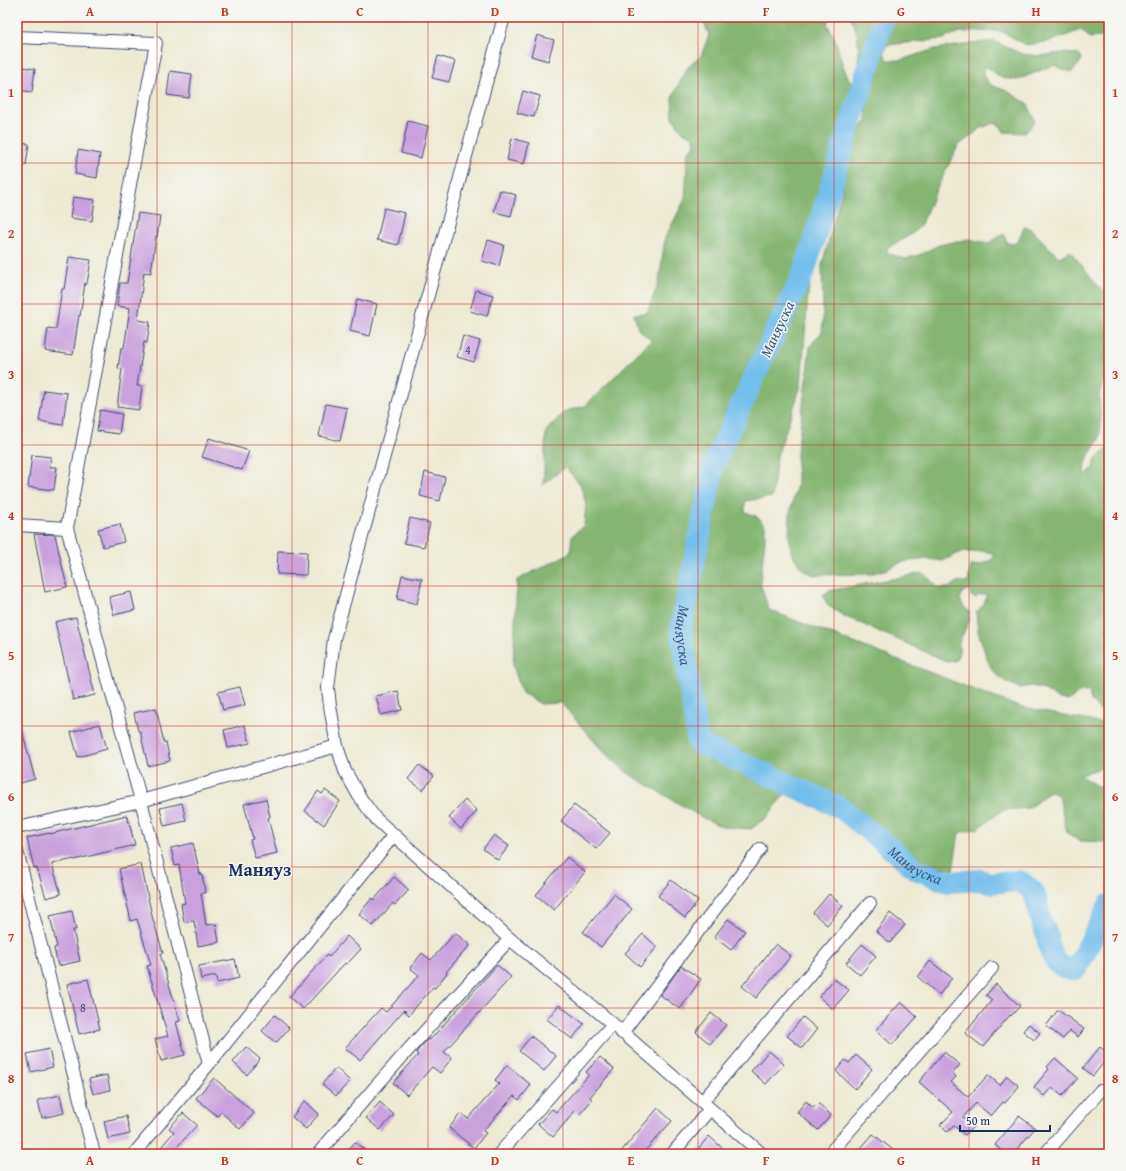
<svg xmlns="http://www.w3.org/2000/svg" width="1126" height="1171" viewBox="0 0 1126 1171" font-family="'Gentium Book Plus',serif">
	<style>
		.forest { fill: #84b671; stroke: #507268 }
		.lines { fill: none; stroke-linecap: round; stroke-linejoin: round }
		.river { stroke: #72beec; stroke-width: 22 }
		.building { fill: #c9a2dd }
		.street-casing { stroke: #3a4b70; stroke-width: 14 }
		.street { stroke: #fff; stroke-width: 12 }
		.grid { fill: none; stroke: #c8321e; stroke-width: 1; stroke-opacity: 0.55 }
		.labels { text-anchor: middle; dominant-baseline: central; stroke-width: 3; stroke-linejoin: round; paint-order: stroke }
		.number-label { font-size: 12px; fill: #464c7e }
		.water-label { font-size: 15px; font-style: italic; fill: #355a89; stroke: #f6f6f2 }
		.district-label { font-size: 18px; font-weight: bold; fill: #1b2f5e; stroke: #f6f6f2 }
		.neatline { fill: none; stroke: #c8321e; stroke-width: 1.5 }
		.grid-label { font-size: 13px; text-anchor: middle; font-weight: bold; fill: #c8321e }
	</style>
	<rect width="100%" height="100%" fill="#f6f6f2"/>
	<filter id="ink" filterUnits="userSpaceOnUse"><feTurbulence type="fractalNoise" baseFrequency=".025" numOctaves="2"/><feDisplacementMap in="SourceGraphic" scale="8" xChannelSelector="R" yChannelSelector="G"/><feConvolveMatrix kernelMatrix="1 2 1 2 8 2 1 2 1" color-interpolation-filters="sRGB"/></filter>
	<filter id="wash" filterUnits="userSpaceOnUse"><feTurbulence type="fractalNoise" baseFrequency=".012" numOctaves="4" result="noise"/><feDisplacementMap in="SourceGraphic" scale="16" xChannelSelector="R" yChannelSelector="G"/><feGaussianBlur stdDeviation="0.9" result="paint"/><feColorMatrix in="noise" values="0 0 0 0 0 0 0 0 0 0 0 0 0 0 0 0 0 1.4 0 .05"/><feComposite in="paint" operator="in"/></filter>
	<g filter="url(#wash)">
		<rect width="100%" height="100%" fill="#ede9d3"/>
		<path class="forest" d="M702,17H830L827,24L835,39L843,66L854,91L833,184L817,243L808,294L801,386L777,456L772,497L745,501V512L756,516L765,525V541L760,583L769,610L1019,707L1100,723L1109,728V758L1101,768L1079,775L1097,786L1109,787V844L1104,842L1081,841L1067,833L1059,796L1050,791L1029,808L1003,810L979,828L959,833L953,870L920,861L846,806L794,782L768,816L751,829L723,827L701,817L626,772L601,749L561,703L541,704L522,693L513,665L517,580L570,553L572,536L584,525L586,504L580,484L565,467L543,485L546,431L565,411L585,406L651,340L638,329L634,314L647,313L659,281L665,238L685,199L688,151L695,146L694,137L684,133L673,118L672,98L687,68L701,56L709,35Z
			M851,17H1109V36L1090,38L1081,30L1051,41L1026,45L1001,31L960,32L943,39L887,45L884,52L887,60H901L935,49L993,41L1022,54L1040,56L1062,53L1077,54L1082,58L1080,63L1072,72L1062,69L1054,65L1017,80L1002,78L987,67H983V76L991,85L1007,91L1028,104L1035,121L1025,133L1004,132L1001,126L994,123L981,128L958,146L938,186L920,226L912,234L887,248L888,253L905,259L919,255L939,245L969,239L988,243L1004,234L1007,243L1014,244L1019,239L1024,227L1030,228L1059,257L1070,251L1104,293L1106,288L1104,281L1109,280V362L1099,395L1101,425L1099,440L1089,455L1084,470L1085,476L1093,468L1096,458L1109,448V716L1099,710L1091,701L1089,691L1079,693L1068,701L1056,698L1047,691L1032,686L1019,688L1003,680L992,670L987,659L978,631L976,613L983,605L988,595H980L975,598L971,596L970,589L963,592L960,599L963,606L969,611V621L959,642V653L955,661H946L844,616L827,605L823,595L829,591L923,573L939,588H949L959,581L968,583L969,575L971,566L980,565L993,559L994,553L982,551L959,553L943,561L928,559L902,562L887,569L870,574L814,575L802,569L791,552L789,535L790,513L797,484V454L810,347L816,338L822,332L823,319L822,265L842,191L845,162L855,129L861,128L867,120L866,97L858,68L859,50L857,33Z"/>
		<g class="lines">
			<path class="river" id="s1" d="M884,17L805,269L714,463L681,629L698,743L841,808L916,869L948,882L981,880L988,883L1019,881L1025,885L1032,890L1036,899L1041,921L1048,937V945L1053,957L1058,964L1065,968L1071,970L1077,968L1109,905"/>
		</g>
		<g id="blocks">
			<path class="building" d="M537,35L554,40L548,61L531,56Z
				M438,56L455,61L449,82L432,78Z
				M17,66L35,69L32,92L17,90Z
				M170,71L192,74L189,98L167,95Z
				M523,91L540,96L534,117L517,113Z
				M408,121L428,126L421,158L401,153Z
				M512,138L529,143L524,164L507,160Z
				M17,143L29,144L26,165L17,164Z
				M78,150L100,154L97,178L75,174Z
				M500,190L516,195L511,216L494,212Z
				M73,197L95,200L92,221L70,218Z
				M384,208L405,213L398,245L377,240Z
				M138,213L160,216L157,237L156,236L151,273L144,272L138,320L150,322L147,343L144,342L137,386H142L139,410L117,407L122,369L118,368L121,348H124L130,308L117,306L120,283H127Z
				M488,240L504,245L499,266L482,261Z
				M69,257L91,260L87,284L85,283L80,316L79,315L73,355L45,351L48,328L56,329L62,289H64Z
				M476,290L493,295L487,316L470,311Z
				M357,299L377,304L370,336L350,331Z
				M463,336L480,341L474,362L457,357Z
				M44,390L67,393L63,425L39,421Z
				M326,404L347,408L340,441L319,436Z
				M100,410L122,414L119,434L97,431Z
				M209,438L249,451L242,470L202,457Z
				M32,455L51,457L50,467H57L54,490L28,487Z
				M425,472L445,477L440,501L420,496Z
				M410,518L430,523L424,547L404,543Z
				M120,524L124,542L103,547L98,529Z
				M34,534L55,535L67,587L45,592Z
				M278,551L307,552L306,575L277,574Z
				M402,575L422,579L417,604L397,599Z
				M131,592L135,610L114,615L109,597Z
				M76,617L95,695L73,700L55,622Z
				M240,687L245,705L223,710L218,692Z
				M398,691L402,710L381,715L376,696Z
				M156,708L164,743L166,742L170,761L148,766L140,731H138L134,713Z
				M20,723L35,779L17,784V724Z
				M100,724L107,749L78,757L71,732Z
				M245,725L250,743L228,748L224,730Z
				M419,765L434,776L423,790L408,779Z
				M325,790L340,801L324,825L305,811L318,791L322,794Z
				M266,799L270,817L268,818L277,853L255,858L250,840L253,839L244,804Z
				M465,800L477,811L461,829L449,818Z
				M182,803L186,821L164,826L160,808Z
				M574,805L610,833L596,849L561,821Z
				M127,815L135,845L74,860V859L52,864L61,894L46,898L37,868H34L27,838L50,833V834Z
				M494,835L509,846L498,860L483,849Z
				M193,843L200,874H202L205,893H201L206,925L216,924L219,942L198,946L194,921L184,922L181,904L185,903L179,865L175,866L171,848Z
				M567,857L585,872L554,910L536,895Z
				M141,864L152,916L163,953L160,954L180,1021L176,1022L185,1055L161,1061L155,1039L168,1036L147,966L151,965L137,919L131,921L119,869Z
				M394,877L409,890L395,905L393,903L373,926L359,914L372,898L374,900Z
				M671,880L698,901L685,918L658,896Z
				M614,894L632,909L601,947L583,932Z
				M829,894L843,906L827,925L813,913Z
				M72,911L76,930H73L80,961L58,966L54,948L57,947L50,916Z
				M890,913L905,925L890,943L876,931Z
				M728,919L745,931L731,950L714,937Z
				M455,933L470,945L446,972L447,973L435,988L433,987L409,1015L404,1010L360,1060L345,1048L381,1008L386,1012L419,975L410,968L422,953L431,960Z
				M643,934L657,947L640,967L625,953Z
				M347,936L361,949L347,964L345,963L303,1009L289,997L327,955L329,957Z
				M776,944L791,956L756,998L742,986Z
				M862,944L876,956L860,975L846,963Z
				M235,959L239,978L217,983L216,976L201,979L199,966Z
				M930,961L952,978L939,995L918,977Z
				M497,965L511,977L444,1052L452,1058L440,1073L432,1067L407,1095L393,1083L418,1055L416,1053L418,1050L428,1039L430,1040Z
				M681,966L701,979L680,1009L660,995Z
				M88,979L100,1029L79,1034L67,984Z
				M834,979L849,990L833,1009L819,997Z
				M996,984L1020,1006L1011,1016L1010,1015L983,1047L965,1033L992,1000L986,995Z
				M901,1002L917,1017L892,1045L876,1030Z
				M559,1005L584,1024L572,1039L547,1019Z
				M1058,1010L1084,1029L1078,1037L1070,1031L1063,1039L1046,1026Z
				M711,1013L726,1025L710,1044L696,1032Z
				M275,1015L289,1028L276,1043L262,1031Z
				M803,1017L817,1029L802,1048L787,1036Z
				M1029,1024L1040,1033L1034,1040L1023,1031Z
				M531,1036L556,1056L544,1071L519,1051Z
				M246,1047L260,1059L247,1075L233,1062Z
				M1100,1047L1109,1054V1056L1093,1076L1083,1068Z
				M49,1049L53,1067L31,1072L27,1054Z
				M769,1051L784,1064L766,1084L751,1071Z
				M944,1052L960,1065L953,1073L956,1077L951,1082L968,1097L988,1075L1000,1085L1007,1076L1019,1086L1005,1103L1003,1102L991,1116L976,1103L963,1117L974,1126L965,1135L954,1126L947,1132L940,1125L953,1112L919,1082Z
				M856,1055L872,1069L855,1089L836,1071L845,1060L849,1063Z
				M600,1057L614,1069L590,1097L592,1100L579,1115L575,1111L553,1137L538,1124L552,1109L556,1112L589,1075L586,1072Z
				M1055,1058L1078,1078L1062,1096L1052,1087L1044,1096L1034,1087L1049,1069L1047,1067Z
				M507,1065L531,1085L519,1100L514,1096L483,1131L486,1133L474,1148L449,1128L461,1113L468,1119L499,1084L495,1080Z
				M336,1068L350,1081L336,1096L322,1084Z
				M107,1075L110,1090L93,1094L89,1079Z
				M214,1078L254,1113L240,1129L221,1112L217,1116L196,1098Z
				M60,1095L64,1113L42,1118L38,1100Z
				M305,1101L319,1114L306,1129L292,1117Z
				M806,1101L813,1108L818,1103L831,1115L818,1130L797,1112Z
				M380,1102L394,1115L380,1130L366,1118Z
				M658,1108L672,1121L642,1154H619Z
				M183,1113L197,1125L176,1148L183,1154H155L174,1132L169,1128Z
				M126,1116L130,1134L108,1139L104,1121Z
				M1019,1116L1035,1128L1013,1154H1006L995,1145Z
				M873,1134L898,1154H856Z
				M709,1136L729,1154H694Z
				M355,1142L369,1154H344Z"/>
		</g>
	</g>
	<g filter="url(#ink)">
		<use href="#blocks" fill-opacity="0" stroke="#3a4b70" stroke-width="1"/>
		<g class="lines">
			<g class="street-casing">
				<path id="street" d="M504,17L334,639L328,688L330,706L337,746L345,771L359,796L375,818L510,939L613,1024L762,1154
					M17,37L156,43L67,528L141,801L209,1064
					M17,525L67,528
					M17,828L141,801L337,746
					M17,851L94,1154
					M622,1033L760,849
					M702,1102L870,903
					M134,1154L209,1064L393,836
					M318,1154C380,1080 444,1009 510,939
					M499,1154L613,1024
					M672,1154L710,1109
					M829,1154L992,968
					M1045,1154L1100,1091"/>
			</g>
			<use href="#street" class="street"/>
		</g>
	</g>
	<path class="grid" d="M157,17V1154M292,17V1154M428,17V1154M563,17V1154M698,17V1154M834,17V1154M969,17V1154M17,163H1109M17,304H1109M17,445H1109M17,586H1109M17,726H1109M17,867H1109M17,1008H1109"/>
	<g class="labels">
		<g class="number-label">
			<text x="468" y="349">4</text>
			<text x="83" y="1007">8</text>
		</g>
		<g class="water-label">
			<text transform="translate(777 329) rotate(-65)">Маняуска</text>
			<text stroke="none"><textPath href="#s1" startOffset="654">Маняуска</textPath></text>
			<text stroke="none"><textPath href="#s1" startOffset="1014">Маняуска</textPath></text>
		</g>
		<g class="district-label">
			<text x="260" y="869">Маняуз</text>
		</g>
	</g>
	<rect width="1126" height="1171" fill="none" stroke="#f6f6f2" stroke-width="44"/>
	<path d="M960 1125v6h90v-6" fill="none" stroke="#1b2f5e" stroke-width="2"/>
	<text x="966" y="1125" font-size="12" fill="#1b2f5e" stroke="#f6f6f2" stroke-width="3" paint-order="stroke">50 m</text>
	<rect x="22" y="22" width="1082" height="1127" class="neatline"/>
	<g class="grid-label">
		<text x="90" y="16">A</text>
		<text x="225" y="16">B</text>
		<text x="360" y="16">C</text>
		<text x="495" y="16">D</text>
		<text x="631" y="16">E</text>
		<text x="766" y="16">F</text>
		<text x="901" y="16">G</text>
		<text x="1036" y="16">H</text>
		<text x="11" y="97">1</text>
		<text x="1115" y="97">1</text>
		<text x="11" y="238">2</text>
		<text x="1115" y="238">2</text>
		<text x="11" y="379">3</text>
		<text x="1115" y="379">3</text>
		<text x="11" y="520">4</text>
		<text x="1115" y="520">4</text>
		<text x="11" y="660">5</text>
		<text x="1115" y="660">5</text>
		<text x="11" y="801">6</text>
		<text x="1115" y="801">6</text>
		<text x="11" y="942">7</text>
		<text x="1115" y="942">7</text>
		<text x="11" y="1083">8</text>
		<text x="1115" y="1083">8</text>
		<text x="90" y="1165">A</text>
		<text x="225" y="1165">B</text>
		<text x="360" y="1165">C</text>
		<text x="495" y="1165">D</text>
		<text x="631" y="1165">E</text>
		<text x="766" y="1165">F</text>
		<text x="901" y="1165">G</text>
		<text x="1036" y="1165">H</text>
	</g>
</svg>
